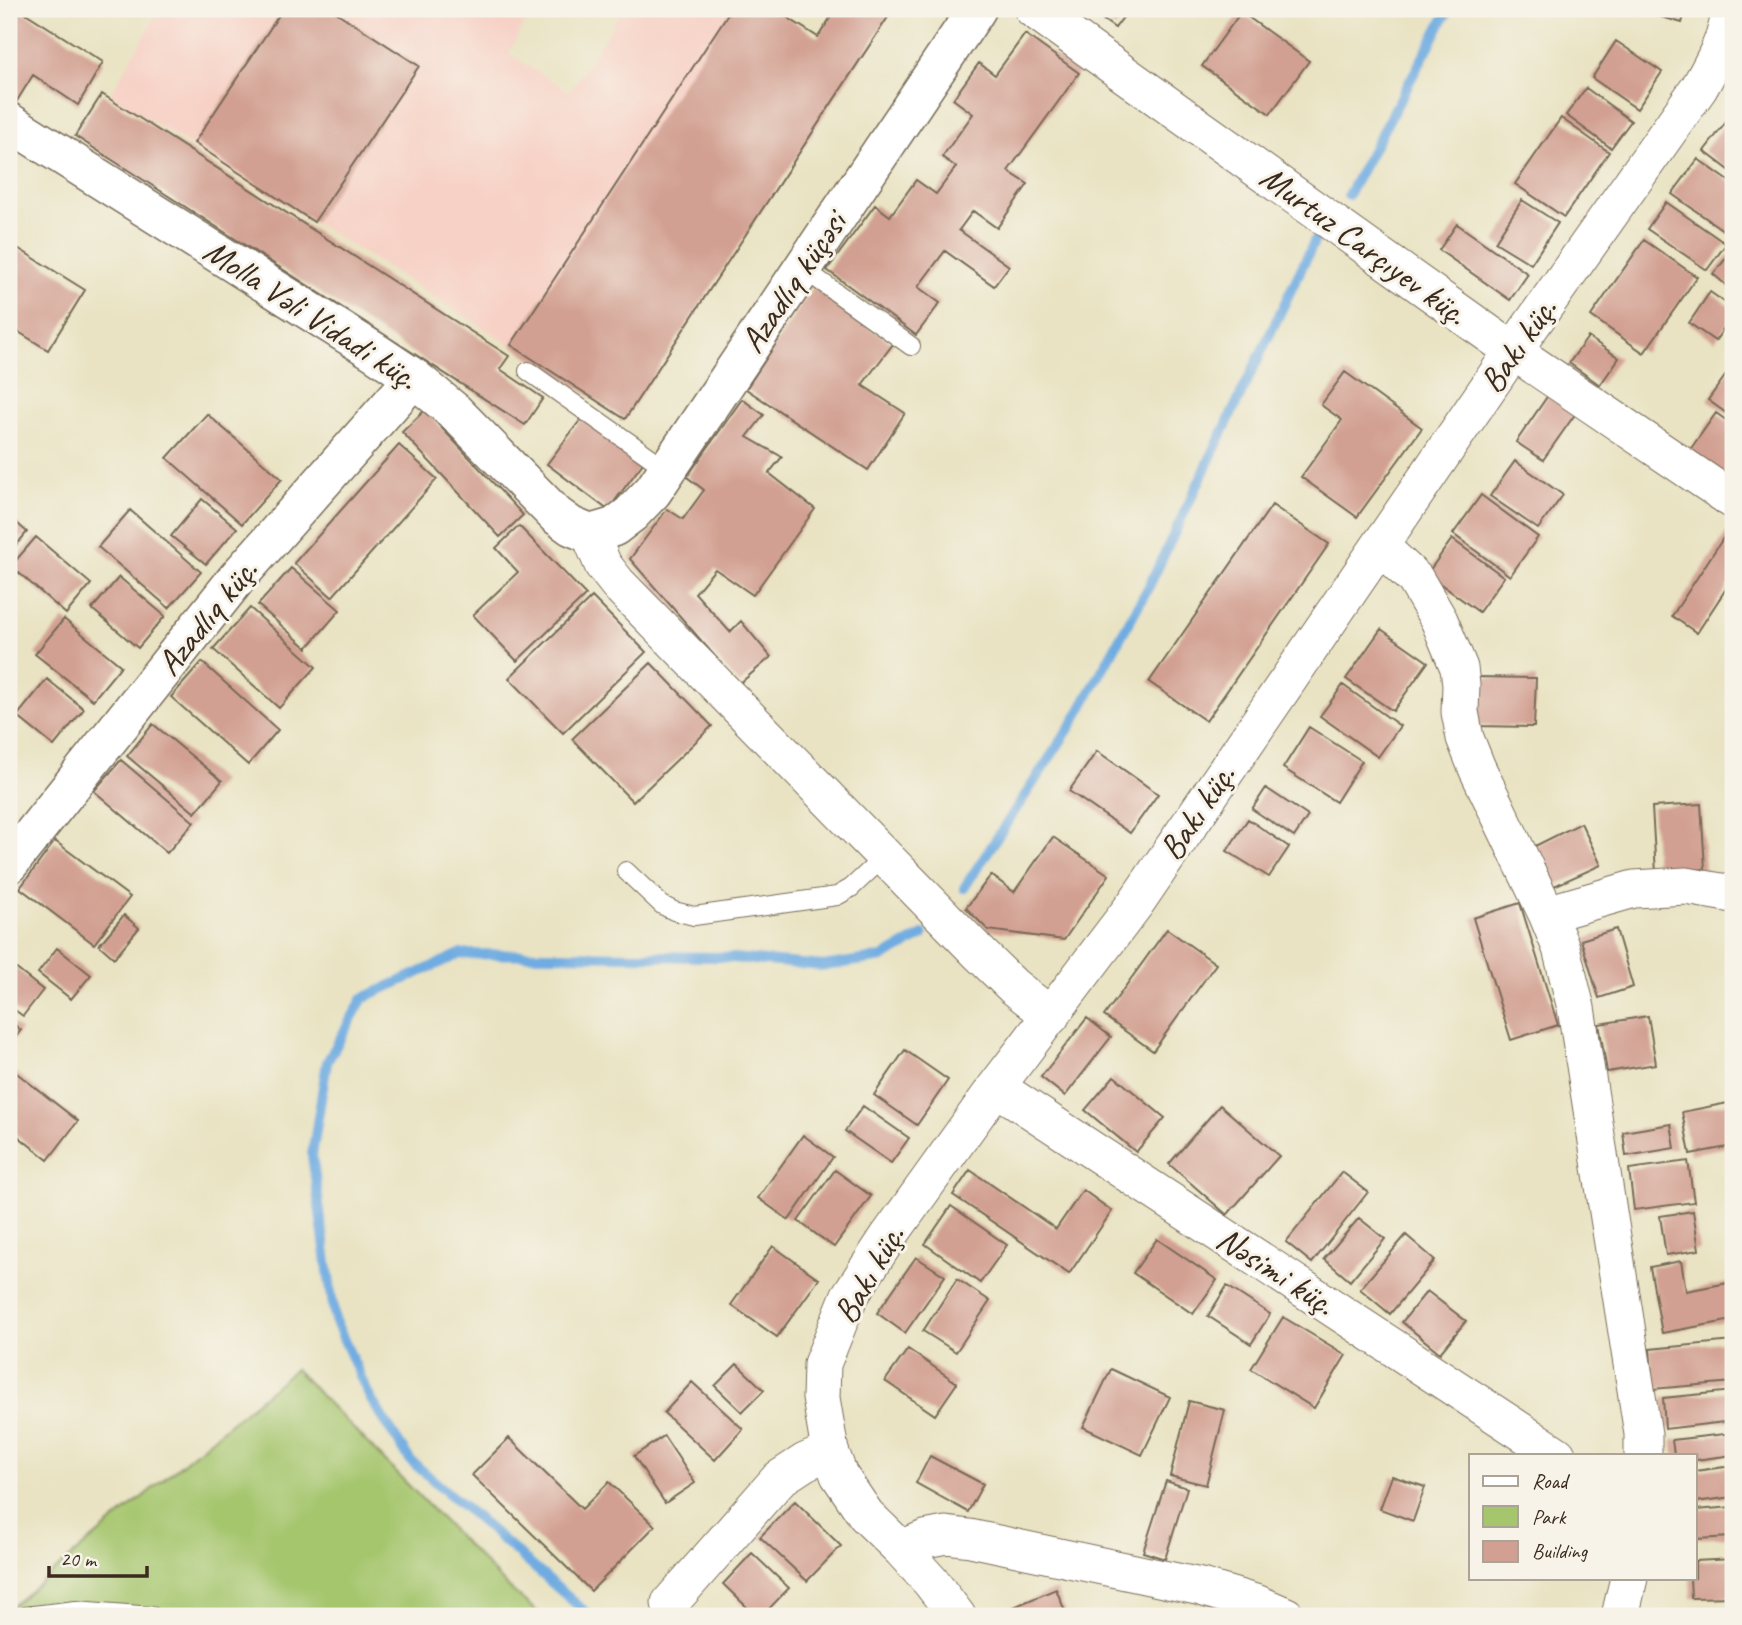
<svg xmlns="http://www.w3.org/2000/svg" width="1742" height="1625" viewBox="0 0 1742 1625" font-family="Caveat,sans-serif">
	<style>
		.built { fill: #f7d1c6 }
		.green { fill: #a6c66e; stroke: #707846; stroke-width: 2 }
		.lines { fill: none; stroke-linecap: round; stroke-linejoin: round }
		.stream { stroke: #70ace1; stroke-width: 10 }
		.building { fill: #d2a092 }
		.lane-casing { stroke: #786b58; stroke-width: 20 }
		.street-casing { stroke: #786b58; stroke-width: 39 }
		.secondary-casing { stroke: #786b58; stroke-width: 41 }
		.lane { stroke: #fff; stroke-width: 18 }
		.street { stroke: #fff; stroke-width: 37 }
		.secondary { stroke: #fff; stroke-width: 38 }
		.labels { text-anchor: middle; dominant-baseline: central; stroke-width: 6; stroke-linejoin: round; paint-order: stroke }
		.street-label { font-size: 35px; fill: #3b2a1e; stroke: #f7f3e8 }
	</style>
	<rect width="100%" height="100%" fill="#f7f3e8"/>
	<filter id="ink" filterUnits="userSpaceOnUse"><feTurbulence type="fractalNoise" baseFrequency=".0143" numOctaves="2"/><feDisplacementMap in="SourceGraphic" scale="14" xChannelSelector="R" yChannelSelector="G"/><feConvolveMatrix kernelMatrix="1 2 1 2 8 2 1 2 1" color-interpolation-filters="sRGB"/></filter>
	<filter id="wash" filterUnits="userSpaceOnUse"><feTurbulence type="fractalNoise" baseFrequency=".00686" numOctaves="4" result="noise"/><feDisplacementMap in="SourceGraphic" scale="28" xChannelSelector="R" yChannelSelector="G"/><feGaussianBlur stdDeviation="1.57" result="paint"/><feColorMatrix in="noise" values="0 0 0 0 0 0 0 0 0 0 0 0 0 0 0 0 0 1.4 0 .05"/><feComposite in="paint" operator="in"/></filter>
	<g filter="url(#wash)">
		<rect width="100%" height="100%" fill="#e9e3c3"/>
		<path class="built" d="M160,9H531L509,54L570,92L623,9H774L818,37L836,9H881L890,14L625,419L511,345L110,95Z"/>
		<path class="green" d="M295,1369L507,1586L542,1616H9V1609Z"/>
		<g class="lines">
			<path class="stream" d="M1348,195L1449,9
				M964,888L1074,721L1149,586L1315,240
				M590,1616L410,1460L370,1398L335,1320L312,1155L327,1062L363,998L460,954L720,957L823,966L883,957L923,935"/>
		</g>
		<g id="blocks">
			<path class="building" d="M9,9H19L103,62L78,105L33,75L15,104L9,101Z
				M283,9H331L419,66L314,222L194,143Z
				M731,9H774L818,37L836,9H881L890,14L625,419L511,345Z
				M1088,9H1129L1115,28Z
				M1635,9H1686L1682,23Z
				M1241,12L1309,61L1270,114L1202,66Z
				M1025,34L1079,73L1008,171L1028,184L997,228L973,211L959,230L1009,266L994,286L945,251L918,287L940,303L916,335L827,270L875,205L890,216L916,180L936,194L956,167L942,157L973,114L953,99L979,63L995,75Z
				M1616,41L1662,72L1637,109L1592,78Z
				M1586,88L1631,121L1611,148L1566,115Z
				M102,94L509,356L500,369L543,398L525,425L75,136Z
				M1561,118L1609,152L1564,217L1515,184Z
				M1727,121L1733,126V173L1704,151Z
				M1698,159L1733,184V231L1730,235L1672,194Z
				M1522,200L1558,223L1531,264L1495,242Z
				M1666,202L1726,244L1707,270L1647,229Z
				M1457,224L1528,274L1510,300L1439,250Z
				M1644,240L1697,277L1644,353L1591,316Z
				M16,247L85,290L48,350L9,326V259Z
				M1733,250V291L1713,274Z
				M813,287L893,344L862,385L905,413L868,470L746,389Z
				M1710,292L1733,308V316L1715,341L1689,323Z
				M1588,337L1619,358L1600,385L1569,363Z
				M1733,365V418L1708,400Z
				M1345,372L1422,428L1357,517L1301,477L1342,420L1321,405Z
				M1551,391L1578,410L1543,460L1516,442Z
				M742,399L764,415L747,437L782,457L769,473L815,509L753,595L715,569L695,593L730,632L741,621L771,657L739,684L630,559L667,509L683,519L704,490L687,477Z
				M425,410L523,515L500,537L402,432Z
				M1716,413L1733,425V474L1727,482L1687,454Z
				M207,414L282,479L242,524L167,458Z
				M582,418L643,463L608,510L547,464Z
				M399,445L437,479L332,597L294,563Z
				M1515,461L1563,495L1538,529L1490,496Z
				M1481,495L1538,537L1510,576L1453,534Z
				M202,499L237,528L206,564L171,536Z
				M1272,505L1329,544L1206,721L1149,682Z
				M130,510L201,572L169,608L98,547Z
				M9,516L27,532L9,554Z
				M1733,523V578L1697,633L1672,616Z
				M519,526L586,595L517,661L473,615L518,572L496,548Z
				M36,537L91,584L66,614L11,566Z
				M1452,539L1504,577L1479,612L1427,574Z
				M291,568L340,610L307,648L258,605Z
				M119,577L165,616L138,648L92,609Z
				M592,597L646,652L563,733L509,678Z
				M250,608L316,667L279,708L213,649Z
				M64,619L121,666L93,700L35,654Z
				M1381,629L1428,662L1393,711L1346,679Z
				M202,662L278,730L248,765L171,697Z
				M651,663L712,726L633,802L572,739Z
				M1478,677L1536,678L1534,727L1476,726Z
				M47,679L84,709L54,746L17,716Z
				M1343,685L1400,726L1378,757L1320,716Z
				M153,724L222,781L195,813L127,756Z
				M1309,727L1362,761L1336,802L1283,768Z
				M1097,751L1158,794L1130,833L1069,791Z
				M121,760L194,822L167,853L94,791Z
				M1266,788L1308,816L1294,837L1252,809Z
				M1701,804L1705,869L1656,873L1652,807Z
				M1248,819L1289,847L1269,877L1227,851Z
				M1581,823L1601,865L1552,887L1533,847Z
				M1053,837L1109,875L1064,940L988,930L966,908L991,875L1014,892Z
				M55,841L130,897L94,944L20,888Z
				M1520,903L1558,1025L1511,1040L1473,918Z
				M124,915L139,928L114,958L99,945Z
				M1167,929L1216,964L1153,1051L1104,1016Z
				M1616,929L1633,987L1599,998L1581,940Z
				M57,948L91,975L71,999L38,973Z
				M9,963L43,990L23,1016L9,1006Z
				M1648,1016L1656,1064L1607,1072L1599,1024Z
				M1087,1018L1111,1037L1065,1096L1041,1077Z
				M9,1021L21,1030L9,1046Z
				M905,1050L948,1080L917,1125L874,1095Z
				M9,1067L78,1121L48,1160L9,1129Z
				M1114,1076L1165,1118L1136,1152L1085,1110Z
				M1733,1102V1146L1690,1154L1682,1112Z
				M1220,1105L1279,1156L1227,1215L1169,1164Z
				M863,1106L909,1138L891,1163L845,1131Z
				M1671,1124L1675,1148L1626,1156L1623,1132Z
				M803,1135L833,1157L789,1220L758,1198Z
				M1688,1161L1694,1202L1634,1210L1629,1169Z
				M835,1170L871,1196L834,1247L798,1221Z
				M970,1170L1056,1229L1083,1190L1112,1211L1069,1274L953,1195Z
				M1342,1172L1368,1192L1312,1263L1286,1242Z
				M951,1206L1007,1245L980,1283L925,1244Z
				M1693,1211L1699,1250L1666,1255L1660,1216Z
				M1359,1218L1385,1239L1350,1281L1324,1259Z
				M1406,1235L1435,1260L1390,1314L1360,1289Z
				M1157,1239L1217,1280L1193,1314L1133,1273Z
				M773,1246L819,1279L777,1337L731,1305Z
				M916,1257L945,1276L905,1333L877,1313Z
				M1681,1261L1686,1291L1733,1282V1320L1662,1333L1650,1267Z
				M957,1279L990,1301L956,1352L923,1331Z
				M1227,1286L1270,1314L1251,1344L1208,1316Z
				M1427,1291L1466,1321L1440,1353L1402,1322Z
				M1283,1317L1346,1355L1314,1408L1251,1369Z
				M1733,1341V1382L1653,1389L1650,1349Z
				M908,1349L957,1383L935,1415L885,1381Z
				M737,1364L764,1390L742,1412L715,1386Z
				M1111,1369L1170,1397L1142,1455L1083,1427Z
				M692,1382L743,1429L715,1460L664,1413Z
				M1733,1391V1421L1665,1429L1663,1398Z
				M1189,1401L1225,1410L1206,1485L1170,1476Z
				M1733,1433V1455L1695,1460V1455H1674L1672,1440Z
				M664,1436L695,1483L665,1503L634,1456Z
				M509,1438L582,1509L609,1482L655,1526L591,1591L472,1475Z
				M930,1456L983,1484L968,1512L916,1483Z
				M1733,1466V1497L1695,1502V1471Z
				M1392,1476L1425,1487L1413,1521L1380,1509Z
				M1166,1481L1187,1488L1165,1559L1143,1552Z
				M795,1501L841,1546L807,1581L760,1537Z
				M1733,1507V1537L1695,1539V1510Z
				M752,1553L789,1588L762,1616H756L723,1584Z
				M1733,1559V1597L1691,1598L1690,1578H1695V1561Z
				M1056,1589L1067,1616H998L997,1614Z"/>
		</g>
	</g>
	<g filter="url(#ink)">
		<use href="#blocks" fill-opacity="0" stroke="#786b58" stroke-width="2"/>
		<g class="lines">
			<g class="lane-casing">
				<path id="lane" d="M802,268L911,346
					M528,371L667,469
					M626,871L662,905L674,911L694,916L837,896L851,888L885,856
					M25,1616L76,1610L152,1616"/>
			</g>
			<g class="street-casing">
				<path id="street" d="M1033,9L1513,351L1733,500
					M590,534L603,565L618,584L981,955L1013,986L1051,1016
					M1380,546L1415,579L1439,620L1459,668L1461,685L1460,712L1465,738L1477,768L1547,914L1561,948L1576,1008L1643,1434V1455
					M1547,914L1634,889L1686,886L1733,894
					M996,1087L1557,1455
					M901,1549L925,1539L946,1535L970,1538L1201,1587L1258,1604L1286,1616
					M670,1603L779,1479L805,1462L830,1451
					M957,1616L931,1582L901,1549L866,1515L839,1475L830,1451L821,1398L822,1364L849,1297L889,1236L996,1087L1135,904L1513,351L1699,88C1714,62 1726,40 1731,9
					M1620,1616L1629,1578"/>
			</g>
			<g class="secondary-casing">
				<path id="secondary" d="M9,122L375,352L414,378L455,412L556,515L571,526L590,534L614,527L631,514L653,491L977,9
					M9,864L237,578L414,378"/>
			</g>
			<use href="#lane" class="lane"/>
			<use href="#street" class="street"/>
			<use href="#secondary" class="secondary"/>
		</g>
	</g>
	<g class="labels">
		<g class="street-label">
			<text transform="translate(1364 245) rotate(36)">Murtuz Carçıyev küç.</text>
			<text transform="translate(793 282) rotate(-56)">Azadlıq küçəsi</text>
			<text transform="translate(311 314) rotate(33)">Molla Vəli Vidadi küç.</text>
			<text transform="translate(1518 345) rotate(-55)">Bakı küç.</text>
			<text transform="translate(207 617) rotate(-51)">Azadlıq küç.</text>
			<text transform="translate(1197 812) rotate(-56)">Bakı küç.</text>
			<text transform="translate(1276 1271) rotate(33)">Nəsimi küç.</text>
			<text transform="translate(869 1274) rotate(-60)">Bakı küç.</text>
		</g>
	</g>
	<rect width="1742" height="1625" fill="none" stroke="#f7f3e8" stroke-width="35"/>
	<rect x="1469" y="1454" width="228" height="126" fill="#f7f3e8" stroke="#aca397" stroke-width="2"/>
	<rect x="1483" y="1476" width="35" height="10" fill="#ffffff" stroke="#aca397" stroke-width="2"/>
	<text x="1532" y="1488" font-size="21" fill="#3b2a1e">Road</text>
	<rect x="1483" y="1506" width="35" height="21" fill="#a6c66e" stroke="#aca397" stroke-width="2"/>
	<text x="1532" y="1524" font-size="21" fill="#3b2a1e">Park</text>
	<rect x="1483" y="1541" width="35" height="21" fill="#d2a092" stroke="#aca397" stroke-width="2"/>
	<text x="1532" y="1558" font-size="21" fill="#3b2a1e">Building</text>
	<path d="M49 1566v10h98v-10" fill="none" stroke="#3b2a1e" stroke-width="3.5"/>
	<text x="60" y="1566" font-size="21" fill="#3b2a1e" stroke="#f7f3e8" stroke-width="5" paint-order="stroke">20 m</text>
</svg>
